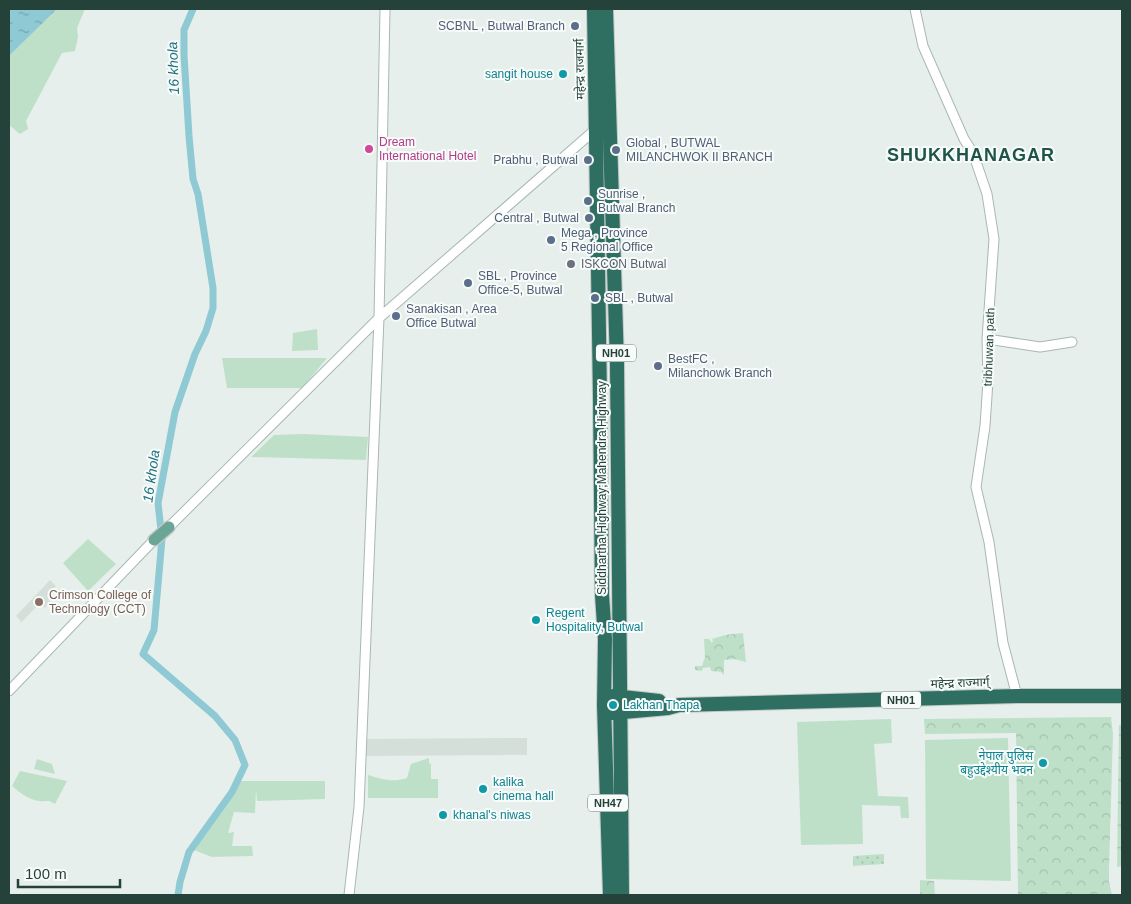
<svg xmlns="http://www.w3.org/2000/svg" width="1131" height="904" viewBox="0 0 1131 904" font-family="Arial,'Noto Sans Devanagari',sans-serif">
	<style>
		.built { fill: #d4dfda }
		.green { fill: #bfe0c8 }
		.forest { fill: url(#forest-crowns) }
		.garden { fill: url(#garden-dots) }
		.water { fill: url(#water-ripples) }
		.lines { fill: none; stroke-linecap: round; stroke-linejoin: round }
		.canal { stroke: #8ec9d4; stroke-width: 7 }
		.minor-casing { stroke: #a8b8b2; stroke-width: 11 }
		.major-casing { stroke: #c2cac8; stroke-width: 14 }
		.highway-casing { stroke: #c2cac8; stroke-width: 16 }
		.minor { stroke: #fff; stroke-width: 9 }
		.major { stroke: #6aa596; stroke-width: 11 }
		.highway { stroke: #2f6f62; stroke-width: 14 }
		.service-dot { fill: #5c6f8a; stroke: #f7fbf9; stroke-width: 2 }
		.culture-dot { fill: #0f9aa8; stroke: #f7fbf9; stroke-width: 2 }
		.hotel-dot { fill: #d1479c; stroke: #f7fbf9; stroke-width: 2 }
		.worship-dot { fill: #6b7280; stroke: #f7fbf9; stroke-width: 2 }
		.education-dot { fill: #8d6e63; stroke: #f7fbf9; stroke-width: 2 }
		.labels { text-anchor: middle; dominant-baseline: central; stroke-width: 4; stroke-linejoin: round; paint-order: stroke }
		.shield { fill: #f7fbf9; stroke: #637a73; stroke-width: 1 }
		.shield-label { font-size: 11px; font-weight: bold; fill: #24423a }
		.service-label { font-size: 12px; fill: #4e5e75; stroke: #f7fbf9; text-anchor: start }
		.street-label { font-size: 12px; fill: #24423a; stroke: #f7fbf9 }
		.culture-label { font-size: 12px; fill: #0d838f; stroke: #f7fbf9; text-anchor: start }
		.hotel-label { font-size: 12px; fill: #b23c85; stroke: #f7fbf9; text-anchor: start }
		.worship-label { font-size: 12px; fill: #5b616d; stroke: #f7fbf9; text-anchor: start }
		.education-label { font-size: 12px; fill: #785e54; stroke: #f7fbf9; text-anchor: start }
		.water-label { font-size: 14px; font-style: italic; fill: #1c6f80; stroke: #f7fbf9 }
		.district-label { font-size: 18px; font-weight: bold; letter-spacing: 1px; fill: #1f5548; stroke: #f7fbf9 }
	</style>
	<defs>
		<pattern id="forest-crowns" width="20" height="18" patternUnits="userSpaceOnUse" patternTransform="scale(1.25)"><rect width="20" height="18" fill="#bfe0c8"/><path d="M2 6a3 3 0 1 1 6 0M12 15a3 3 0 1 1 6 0" fill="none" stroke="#a4c1ad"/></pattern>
		<pattern id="garden-dots" width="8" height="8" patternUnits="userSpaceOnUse" patternTransform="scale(1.25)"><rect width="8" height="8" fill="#bfe0c8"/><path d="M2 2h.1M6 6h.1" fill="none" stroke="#a4c1ad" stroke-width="1.8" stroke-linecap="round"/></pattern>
		<pattern id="water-ripples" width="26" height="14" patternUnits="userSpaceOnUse" patternTransform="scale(1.25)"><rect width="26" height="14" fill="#8ec9d4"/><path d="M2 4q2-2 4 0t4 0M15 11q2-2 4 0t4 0" fill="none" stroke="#74a5ad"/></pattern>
	</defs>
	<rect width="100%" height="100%" fill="#e6efeb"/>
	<path class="built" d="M50,580L56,586L47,596L50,602L48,605L45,608L40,603L20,624L21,621L16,616Z
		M527,738V755L361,756L362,739Z"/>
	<path class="green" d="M57,9H85L77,28L78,37L75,51L62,53L26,121L28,129L20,134L9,125V56Z
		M317,329L318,350L292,351L293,333Z
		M222,358H327L302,388H227Z
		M304,434L368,437L366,460L251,457L274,435Z
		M88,539L116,564L88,591L63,563Z
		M891,719L892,743L874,744L878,796L908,797L909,818H901L900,806L862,805L863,844L801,845L797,722Z
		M1008,738L1011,881L926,879L925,740Z
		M429,758V763L431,764V779H438V798H368V775C382,779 392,783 407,778L411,764Z
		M37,759L52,764L55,774L34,769Z
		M20,771L67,781L55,804C47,799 47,802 39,801C29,800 19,792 12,786Z
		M241,781H325V799L257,801L256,789L255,813L234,812L228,833L234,832L232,846H252L253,856L212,857L194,850Z"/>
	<path class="forest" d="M743,633L746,662L734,659L724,660V675L721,672L711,671L710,667L703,668L702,671L695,670V666H702L705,657L704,639H709L712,643L713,641L712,639L725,635Z
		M1111,717L1113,734L1109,868V882L1112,895H1018L1016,733L925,734L924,719Z
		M1119,725H1122V866L1117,867Z
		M920,880L934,881L935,895H920Z"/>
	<path class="garden" d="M884,854V864L853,866V856Z"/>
	<path class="water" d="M9,9H57L9,56Z"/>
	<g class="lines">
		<path class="canal" d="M178,895L180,882L189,852L232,792L245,765L235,740L215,716L143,654L154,630L162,539L158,503L175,412L195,354L206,331L213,308V288L198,194L193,179L189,136L184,55V30L193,9"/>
		<g class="minor-casing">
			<path id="minor" d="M915,9L923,46L964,139L973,153L987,194L994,239L987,339L988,381L985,426L976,487L989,542L1003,643L1017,696
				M987,339L1040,347L1072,342
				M169,527L379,318L596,129L598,128
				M9,691L154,540
				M349,895L359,807L379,318L385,9"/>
		</g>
		<g class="major-casing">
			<path id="major" d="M154,540L169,527"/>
		</g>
		<g class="highway-casing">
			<path id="highway" d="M594,9L600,398L602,595L605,639L604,705L610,895
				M606,9L617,363L622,895
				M613,696L659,701
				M612,713L668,708L679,705L1017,696H1122"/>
		</g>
		<use href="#minor" class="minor"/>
		<use href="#major" class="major"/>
		<use href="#highway" class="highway"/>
	</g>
	<g class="service-dot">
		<circle cx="575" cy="26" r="5"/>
		<circle cx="616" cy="150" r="5"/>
		<circle cx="588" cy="160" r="5"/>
		<circle cx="588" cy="201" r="5"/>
		<circle cx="589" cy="218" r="5"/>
		<circle cx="551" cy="240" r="5"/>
		<circle cx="468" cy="283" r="5"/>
		<circle cx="595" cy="298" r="5"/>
		<circle cx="396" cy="316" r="5"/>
		<circle cx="658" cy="366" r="5"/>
	</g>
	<g class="culture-dot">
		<circle cx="563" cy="74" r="5"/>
		<circle cx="536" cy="620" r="5"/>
		<circle cx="613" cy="705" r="5"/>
		<circle cx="1043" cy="763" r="5"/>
		<circle cx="483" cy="789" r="5"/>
		<circle cx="443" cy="815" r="5"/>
	</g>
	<circle class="hotel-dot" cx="369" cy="149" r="5"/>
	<circle class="worship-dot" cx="571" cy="264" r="5"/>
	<circle class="education-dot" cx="39" cy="602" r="5"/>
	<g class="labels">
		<g class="shield">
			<rect x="596" y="344.5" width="40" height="17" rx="4"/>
			<rect x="881" y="691.5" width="40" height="17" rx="4"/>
			<rect x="588" y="794.5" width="40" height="17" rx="4"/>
		</g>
		<g class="shield-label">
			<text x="616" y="353">NH01</text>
			<text x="901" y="700">NH01</text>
			<text x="608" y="803">NH47</text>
		</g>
		<g class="service-label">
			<text x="565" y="26" text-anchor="end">SCBNL , Butwal Branch</text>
			<text x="626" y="143">Global , BUTWAL<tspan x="626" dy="14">MILANCHWOK II BRANCH</tspan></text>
			<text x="578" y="160" text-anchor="end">Prabhu , Butwal</text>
			<text x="598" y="194">Sunrise ,<tspan x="598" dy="14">Butwal Branch</tspan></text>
			<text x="579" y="218" text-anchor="end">Central , Butwal</text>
			<text x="561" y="233">Mega , Province<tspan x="561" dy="14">5 Regional Office</tspan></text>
			<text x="478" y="276">SBL , Province<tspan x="478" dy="14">Office-5, Butwal</tspan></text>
			<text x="605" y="298">SBL , Butwal</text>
			<text x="406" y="309">Sanakisan , Area<tspan x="406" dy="14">Office Butwal</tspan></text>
			<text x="668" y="359">BestFC ,<tspan x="668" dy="14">Milanchowk Branch</tspan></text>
		</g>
		<g class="street-label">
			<text transform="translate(580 69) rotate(-91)">महेन्द्र राजमार्ग</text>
			<text transform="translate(989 347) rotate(-88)">tribhuwan path</text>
			<text transform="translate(602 488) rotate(-90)">Siddhartha Highway;Mahendra Highway</text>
			<text transform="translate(960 683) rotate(-2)">महेन्द्र राज्मार्ग्</text>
		</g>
		<g class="culture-label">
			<text x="553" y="74" text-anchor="end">sangit house</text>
			<text x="546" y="613">Regent<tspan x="546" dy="14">Hospitality, Butwal</tspan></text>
			<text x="623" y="705">Lakhan Thapa</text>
			<text x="1033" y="756" text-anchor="end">नेपाल पुलिस<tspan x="1033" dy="14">बहुउद्देश्यीय भवन</tspan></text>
			<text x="493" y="782">kalika<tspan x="493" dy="14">cinema hall</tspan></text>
			<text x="453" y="815">khanal's niwas</text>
		</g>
		<g class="hotel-label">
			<text x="379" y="142">Dream<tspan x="379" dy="14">International Hotel</tspan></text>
		</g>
		<g class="worship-label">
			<text x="581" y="264">ISKCON Butwal</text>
		</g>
		<g class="education-label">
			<text x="49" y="595">Crimson College of<tspan x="49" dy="14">Technology (CCT)</tspan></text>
		</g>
		<g class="water-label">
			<text transform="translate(173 68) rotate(-92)">16 khola</text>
			<text transform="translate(151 476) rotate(-82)">16 khola</text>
		</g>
		<g class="district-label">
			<text x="971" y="155">SHUKKHANAGAR</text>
		</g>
	</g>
	<rect width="1131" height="904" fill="none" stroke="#24423a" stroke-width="20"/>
	<path d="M18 879v8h102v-8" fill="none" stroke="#24423a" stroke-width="2.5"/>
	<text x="25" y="879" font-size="15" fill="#24423a" stroke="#f7fbf9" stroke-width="4" paint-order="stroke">100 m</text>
</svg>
